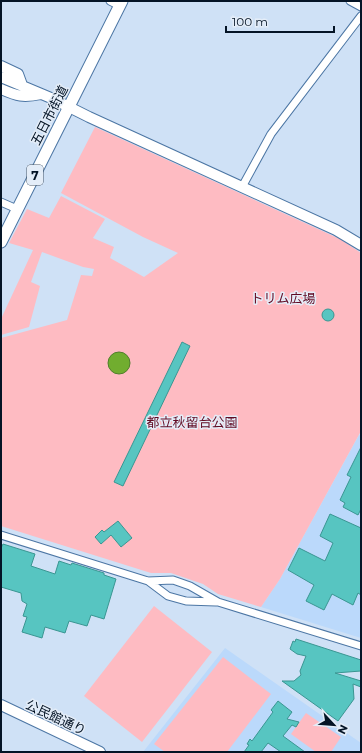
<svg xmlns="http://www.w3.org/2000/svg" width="362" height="753" viewBox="0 0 362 753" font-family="Montserrat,'Noto Sans JP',sans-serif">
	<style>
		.built { fill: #bbd9fb }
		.green { fill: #febbc2 }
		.water { fill: #71ad2f; stroke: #507f2c }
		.building { fill: #57c5c1; stroke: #3a9692 }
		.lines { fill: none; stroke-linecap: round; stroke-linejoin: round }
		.street-casing { stroke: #4c76a4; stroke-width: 9 }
		.secondary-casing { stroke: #4c76a4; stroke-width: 12 }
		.primary-casing { stroke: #4c76a4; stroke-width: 13 }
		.street { stroke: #fff; stroke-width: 7 }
		.secondary { stroke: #fff; stroke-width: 10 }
		.primary { stroke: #fff; stroke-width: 11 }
		.labels { text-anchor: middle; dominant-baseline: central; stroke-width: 3; stroke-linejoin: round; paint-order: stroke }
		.shield { fill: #e4edf8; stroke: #475565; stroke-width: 1 }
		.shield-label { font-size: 12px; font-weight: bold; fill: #041426 }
		.street-label { font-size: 13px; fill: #041426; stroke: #e4edf8 }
		.park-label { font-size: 13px; fill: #610a23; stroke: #e4edf8 }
	</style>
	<rect width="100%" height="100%" fill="#cfe1f6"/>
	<path class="built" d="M359,435L361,436V638L261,607L280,579Z
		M225,648L361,743V752H143Z"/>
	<path class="green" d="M95,127L340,239L361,253V431L280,579L261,607L218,594L203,584L171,573H151L1,526V338L67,320L81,275L92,276L94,269L83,267L42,252L31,282L40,286L29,327L1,335V319L33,250L9,243L27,209L49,218L61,196L105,219L93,238L114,247L110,258L144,277L178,253L143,237L61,193Z
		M154,606L212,652L142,742L84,696Z
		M223,657L271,694L227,752H165L154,744Z
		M306,713L341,737L331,752H316L291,734Z"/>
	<path class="water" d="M108 363a11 11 0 1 1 22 0a11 11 0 1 1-22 0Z"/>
	<path class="building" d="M322 315a6 6 0 1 1 12 0a6 6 0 1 1-12 0Z
		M182,342L190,346L123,486L114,482Z
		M361,447V509L358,515L343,507L345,503L340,500L351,477L347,475Z
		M330,514L361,528V595L358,593L353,605L332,594L324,610L306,601L314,585L288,570L299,548L325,561L333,543L320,536Z
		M118,521L132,538L121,547L111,535L101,544L95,537L102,530L104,532Z
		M3,544L35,554L31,566L55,574L59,561L71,565L72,563L104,573V575L116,579L104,619L91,615L87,626L69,621L65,633L45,627L42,638L22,632L27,617L23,616L27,604L22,601L21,593L1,587V548Z
		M296,639L361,660V671L335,673L361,681V687L353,684L354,699L338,721L282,681H294L301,675L300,671L306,656L297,654L290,649L293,641L295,642Z
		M278,701L292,712L287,719L299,722L296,727L292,725L283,736L305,752H281L268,743L261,752H244L249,745L247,744L250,739L252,741L273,712L271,710Z"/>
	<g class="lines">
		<g class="street-casing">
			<path id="street" d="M110,1L120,6
				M350,1L361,7
				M242,187L271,134L361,16
				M1,202L17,209
				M1,535L148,581L173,580L190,586L218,602L361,646
				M148,581L168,596L186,601L216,602"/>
		</g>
		<g class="secondary-casing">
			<path id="secondary" d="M1,66L18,74L22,85
				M1,77L51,98L89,117L336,230L361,245
				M1,89C17,96 23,98 41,94
				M1,705L100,752"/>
		</g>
		<g class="primary-casing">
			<path id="primary" d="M1,242L122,1"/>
		</g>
		<use href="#street" class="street"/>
		<use href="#secondary" class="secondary"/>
		<use href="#primary" class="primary"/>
	</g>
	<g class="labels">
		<rect class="shield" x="27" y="165" width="16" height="20" rx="3"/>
		<g class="shield-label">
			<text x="35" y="175">7</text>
		</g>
		<g class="street-label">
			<text transform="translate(49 115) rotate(-63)">五日市街道</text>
			<text transform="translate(56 717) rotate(25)">公民館通り</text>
		</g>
		<g class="park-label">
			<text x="283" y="298">トリム広場</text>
			<text x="192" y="422">都立秋留台公園</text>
		</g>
	</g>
	<rect width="362" height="753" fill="none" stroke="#041426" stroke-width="4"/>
	<g transform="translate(334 725) rotate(116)" stroke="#e4edf8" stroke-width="3" paint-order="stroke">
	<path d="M0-3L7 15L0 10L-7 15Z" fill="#041426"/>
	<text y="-6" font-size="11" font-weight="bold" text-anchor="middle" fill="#041426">N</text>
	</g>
	<path d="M226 26v6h108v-6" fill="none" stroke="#041426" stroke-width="2"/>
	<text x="232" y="26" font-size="12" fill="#041426" stroke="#e4edf8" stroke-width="3" paint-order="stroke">100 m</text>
</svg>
